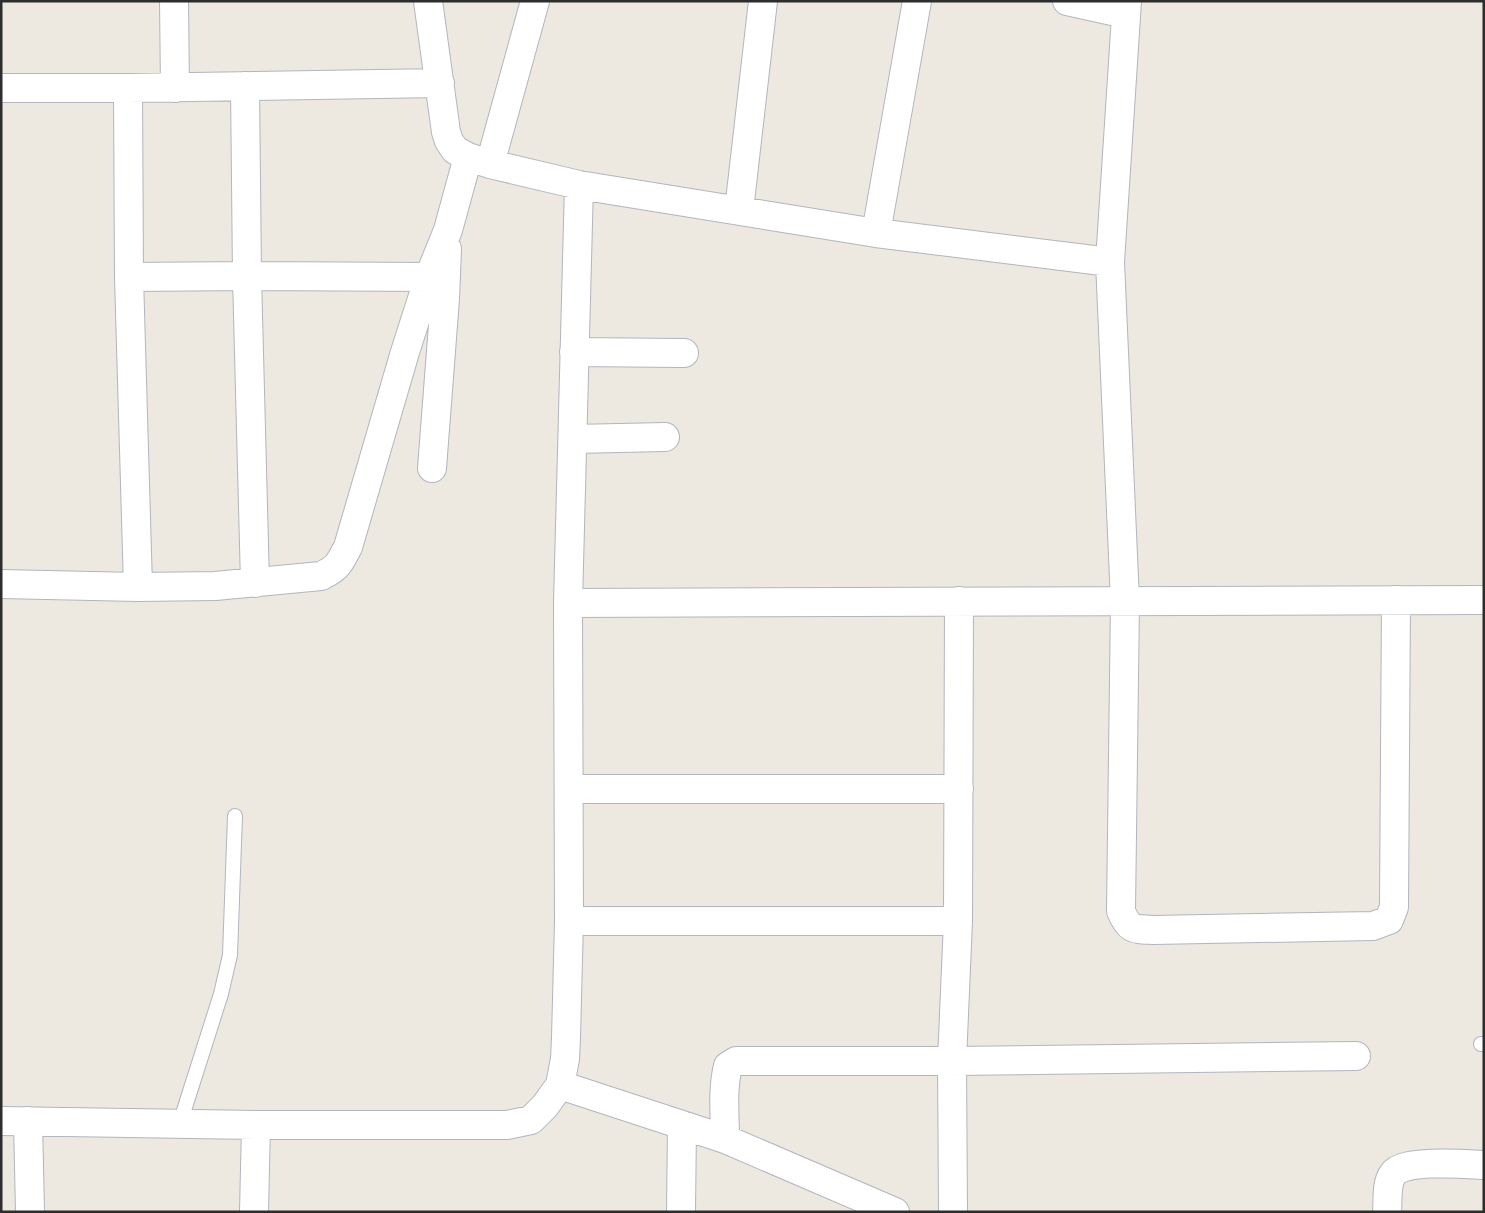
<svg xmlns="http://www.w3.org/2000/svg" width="1485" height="1213" viewBox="0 0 1485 1213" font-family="Rubik,sans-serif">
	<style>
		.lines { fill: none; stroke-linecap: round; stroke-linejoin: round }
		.lane-casing { stroke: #b3b5bf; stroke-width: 16 }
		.street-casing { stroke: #b3b5bf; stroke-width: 30 }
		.lane { stroke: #fff; stroke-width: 14 }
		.street { stroke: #fff; stroke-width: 28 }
	</style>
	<rect width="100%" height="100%" fill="#ede8e0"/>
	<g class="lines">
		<g class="lane-casing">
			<path id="lane" d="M1481,1044H1484
				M180,1123L221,994L230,955L235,816"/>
		</g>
		<g class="street-casing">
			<path id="street" d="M174,1L175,88
				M428,1L446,132L449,141L455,150L468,157L490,164L579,185L876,233L1110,262
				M1067,1L1126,14
				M1127,1L1110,262L1125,601L1121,911C1129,930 1133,929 1153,930L1373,926L1389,920L1394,907L1396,600
				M245,86L247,276L255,583
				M1,88H128L440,83
				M128,88L129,277L138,587
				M490,164L535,1
				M739,210L763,1
				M876,233L917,1
				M129,277L247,276L429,277
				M574,352L684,353
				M573,439L665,437
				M432,468L445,299L447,249
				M1,584L138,587L215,586L321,576C338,568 339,564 348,547L405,352L429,277L448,230L468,157
				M568,603L1484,600
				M569,789H959
				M569,921H958
				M560,1085L725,1139L895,1212
				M1,1121L256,1125H507L531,1120L545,1106L560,1085L565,1059L566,1038L569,921L568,603L579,185
				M28,1121L30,1212
				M725,1139C725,1115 722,1090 728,1066L736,1061H952L1356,1056
				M254,1212L256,1125
				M681,1212L682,1125
				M953,1212L952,1061L958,921L959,601
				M1387,1212C1388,1200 1386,1183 1393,1174C1402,1159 1466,1164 1484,1165"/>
		</g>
		<use href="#lane" class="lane"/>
		<use href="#street" class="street"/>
	</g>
	<rect width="1485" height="1213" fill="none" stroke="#2d2d2d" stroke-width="5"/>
</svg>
